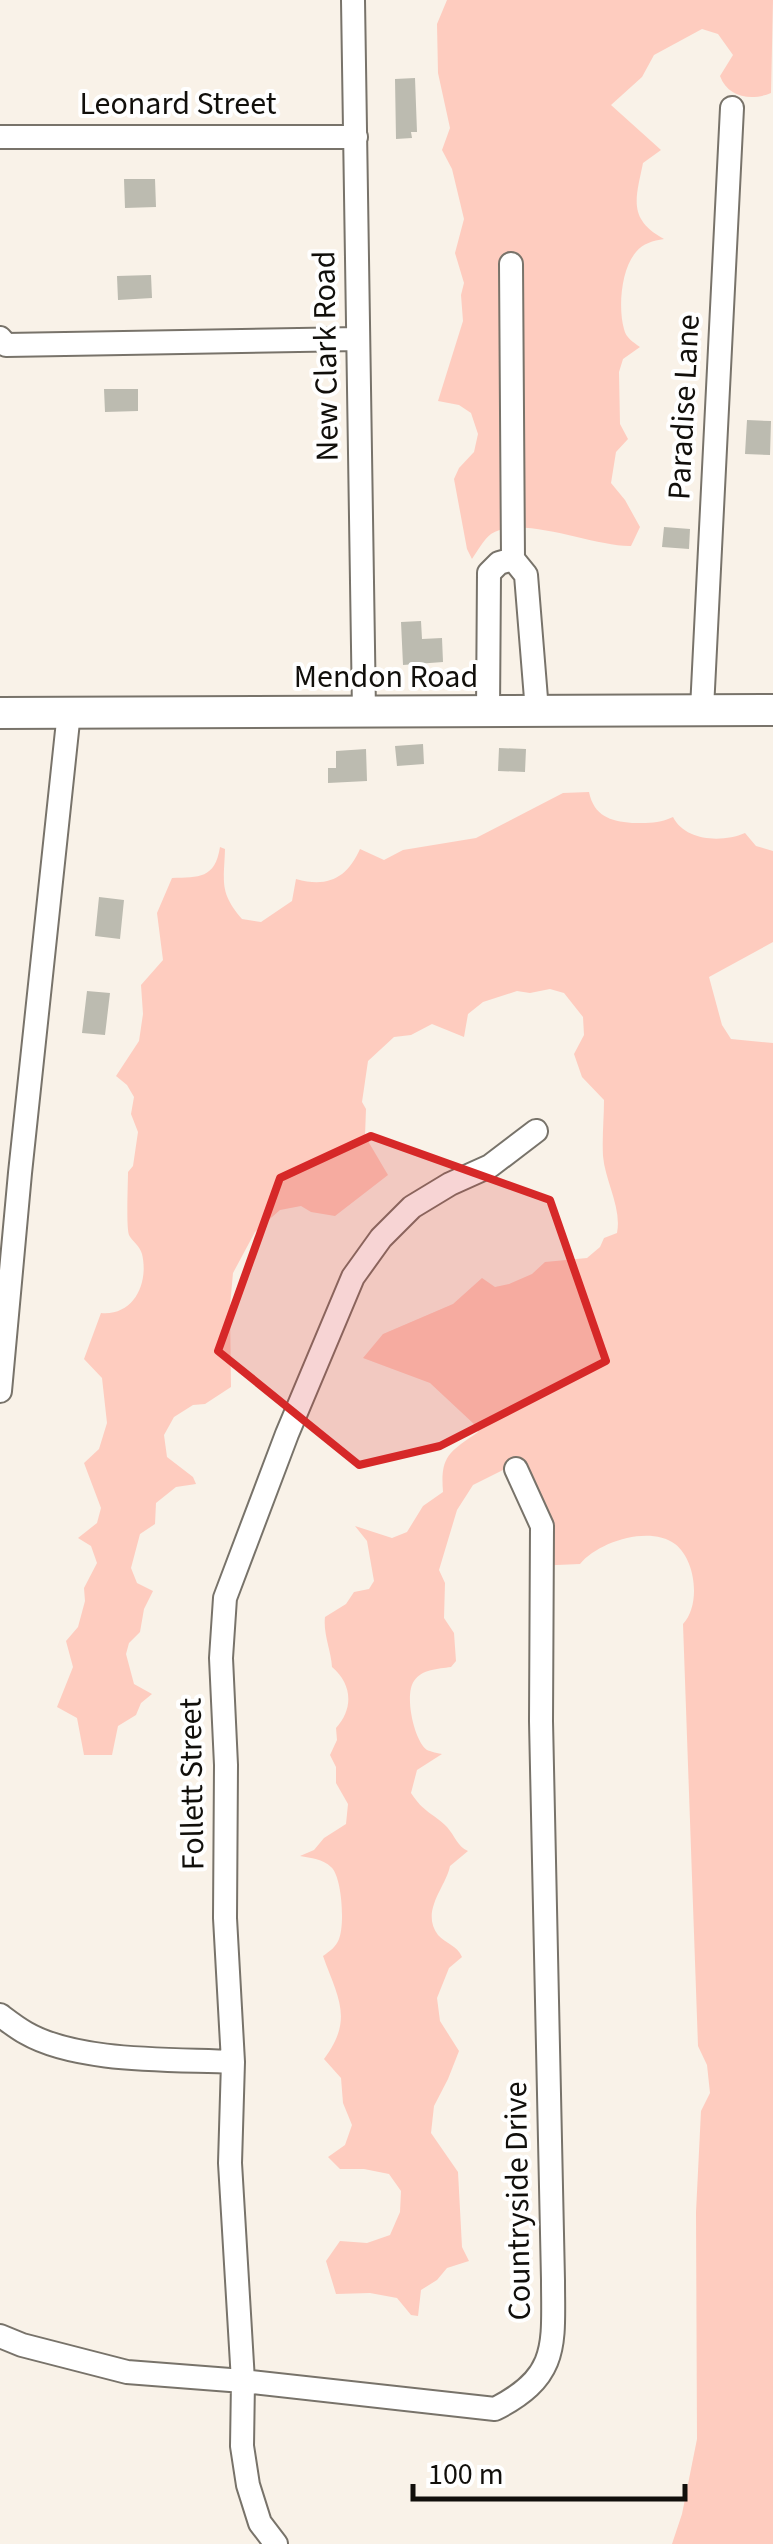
<svg xmlns="http://www.w3.org/2000/svg" width="773" height="2544" viewBox="0 0 773 2544" font-family="'Source Sans 3',sans-serif">
	<style>
		.green { fill: #feccbf }
		.building { fill: #bcbbb0 }
		.lines { fill: none; stroke-linecap: round; stroke-linejoin: round }
		.minor-casing { stroke: #78736a; stroke-width: 26 }
		.major-casing { stroke: #78736a; stroke-width: 34 }
		.minor { stroke: #fff; stroke-width: 22 }
		.major { stroke: #fff; stroke-width: 30 }
		.marked { fill: #d62828; fill-opacity: 0.2; stroke: #d62828; stroke-width: 8; stroke-linejoin: round }
		.labels { text-anchor: middle; dominant-baseline: central; stroke-width: 8; stroke-linejoin: round; paint-order: stroke }
		.street-label { font-size: 32px; fill: #110f0b; stroke: #fff }
	</style>
	<rect width="100%" height="100%" fill="#f9f2e8"/>
	<path class="green" d="M447,0H773L771,93C752,101 728,98 720,76L733,55L718,34L702,29L654,55L642,77L611,105L661,150L643,163C636,198 627,219 664,239C653,241 643,243 636,252C621,269 618,308 624,329C626,338 633,342 640,347L623,359L619,372L620,424L628,439L616,452L611,483L625,500L640,527L631,546C594,547 521,514 491,534C484,539 477,552 472,559L467,549L454,479L459,468L474,452L478,434L471,413L459,405L438,401L463,321L461,295L464,283L455,253L464,219L452,169L442,150L450,128L438,73L437,24Z
		M589,792C594,816 610,821 632,823C648,823 658,824 673,817C685,841 722,843 745,833L756,846L773,851V942L709,977L722,1025L731,1039L773,1043V2544H672L682,2514L697,2439L696,2212L701,2111L710,2093L707,2065L698,2046L683,1624C701,1605 696,1560 675,1544C649,1525 598,1542 580,1564L534,1566L529,1521L507,1468L473,1485L457,1510L439,1570L445,1583L444,1618L454,1633L456,1661L451,1667C438,1669 422,1669 414,1681C404,1695 414,1741 427,1750C429,1751 440,1754 442,1754L417,1770L411,1793C424,1813 432,1812 447,1827C455,1836 457,1846 468,1851L450,1866C446,1887 420,1911 438,1935C446,1944 457,1945 462,1957L449,1968L437,1998L440,2021L459,2051L448,2079L434,2106L431,2133L458,2172L462,2247L469,2261L447,2268L437,2280L421,2290L418,2316L411,2315L397,2298L370,2293L336,2294L326,2261L340,2241L367,2243L390,2235L400,2212L401,2191L389,2174L364,2169H340L328,2157L345,2145L352,2125L343,2103L341,2078L324,2059C354,2019 338,1998 323,1956C330,1951 336,1947 339,1939C345,1925 342,1876 331,1867C323,1859 311,1858 300,1856L314,1850L324,1838L346,1824L348,1804L336,1783V1767L330,1755L337,1740L336,1728C354,1708 352,1684 332,1667C331,1650 323,1634 325,1617L346,1604L354,1592L369,1589L374,1581L367,1541L355,1526L392,1538L407,1532L423,1506L443,1492C440,1455 450,1452 478,1432L475,1425L430,1383L363,1358L383,1334L453,1304L482,1278L495,1287L509,1284L532,1274L545,1262L587,1258L600,1247L604,1238L617,1233C622,1208 605,1181 603,1156C602,1137 604,1118 604,1100L582,1077L574,1054L584,1035L583,1017L564,993L550,989L530,993L517,991L483,1002L468,1014L464,1037L432,1024L411,1035L394,1037L368,1061L362,1102L366,1109L365,1136L388,1175L335,1216L311,1212L301,1206L280,1210L255,1232L233,1273L230,1306L231,1387L205,1404L193,1405L174,1417L164,1435L167,1457L193,1477L196,1484L176,1487L156,1503L155,1524L140,1534L131,1568L137,1583L153,1591L144,1609L140,1632L129,1643L126,1654L134,1684L152,1694L141,1703L136,1715L118,1726L112,1755H84L77,1718L57,1707L73,1667L66,1641L78,1627L85,1601L84,1588L97,1563L91,1546L78,1538L97,1523L101,1508L84,1463L99,1449L107,1423L102,1378L84,1359L101,1313C134,1316 149,1283 142,1254C140,1246 132,1241 129,1235C126,1227 128,1183 128,1172L133,1166L138,1132L131,1114L134,1097L127,1085L116,1076L139,1041L143,1014L141,985L163,960L157,913L172,878C199,877 215,879 220,847L225,849C224,883 219,892 242,919L261,922L292,901L296,879C328,888 347,878 360,849L384,860L403,850L476,838L563,793Z"/>
	<path class="building" d="M415,78L417,132H411L412,138L396,139L395,79Z
		M124,179H155L156,207L125,208Z
		M151,275L152,298L118,300L117,276Z
		M104,389H138V411L105,412Z
		M747,420L771,421L770,455L745,454Z
		M664,527L690,529L689,549L662,547Z
		M421,621L422,639L442,638L443,662L403,665L401,622Z
		M423,744L424,764L397,766L395,746Z
		M499,748L526,749L525,772L498,771Z
		M366,749L367,781L328,783V768H336V751Z
		M99,897L124,900L120,939L95,936Z
		M87,991L110,993L105,1035L82,1033Z"/>
	<g class="lines">
		<g class="minor-casing">
			<path id="minor" d="M353,0L364,711
				M0,137H356
				M511,264L513,559L526,575L537,711
				M0,338L6,345L358,339
				M702,709L732,108
				M488,711L489,573L499,563L513,559
				M0,1391L20,1173L69,712
				M0,2015C8,2021 17,2028 26,2033C78,2063 172,2059 233,2062
				M0,2336L22,2345L127,2372L243,2381L495,2409C560,2376 553,2344 553,2280L541,1721L542,1526L516,1469
				M276,2544L260,2523L248,2485L242,2446L243,2381L230,2163L233,2062L225,1918L226,1765L221,1658L225,1598L287,1434L353,1277L381,1238L412,1207L450,1184L490,1166L536,1131"/>
		</g>
		<g class="major-casing">
			<path id="major" d="M0,713L773,710"/>
		</g>
		<use href="#minor" class="minor"/>
		<use href="#major" class="major"/>
	</g>
	<path class="marked" d="M371,1136L550,1200L606,1361L440,1446L359,1465L218,1351L280,1178Z"/>
	<g class="labels">
		<g class="street-label">
			<text x="178" y="104">Leonard Street</text>
			<text transform="translate(326 356) rotate(-91)">New Clark Road</text>
			<text transform="translate(684 407) rotate(-87)">Paradise Lane</text>
			<text x="386" y="677">Mendon Road</text>
			<text transform="translate(192 1784) rotate(-91)">Follett Street</text>
			<text transform="translate(518 2201) rotate(-91)">Countryside Drive</text>
		</g>
	</g>
	<path d="M413 2484v15h272v-15" fill="none" stroke="#110f0b" stroke-width="5"/>
	<text x="428" y="2484" font-size="30" fill="#110f0b" stroke="#ffffff" stroke-width="8" paint-order="stroke">100 m</text>
</svg>
